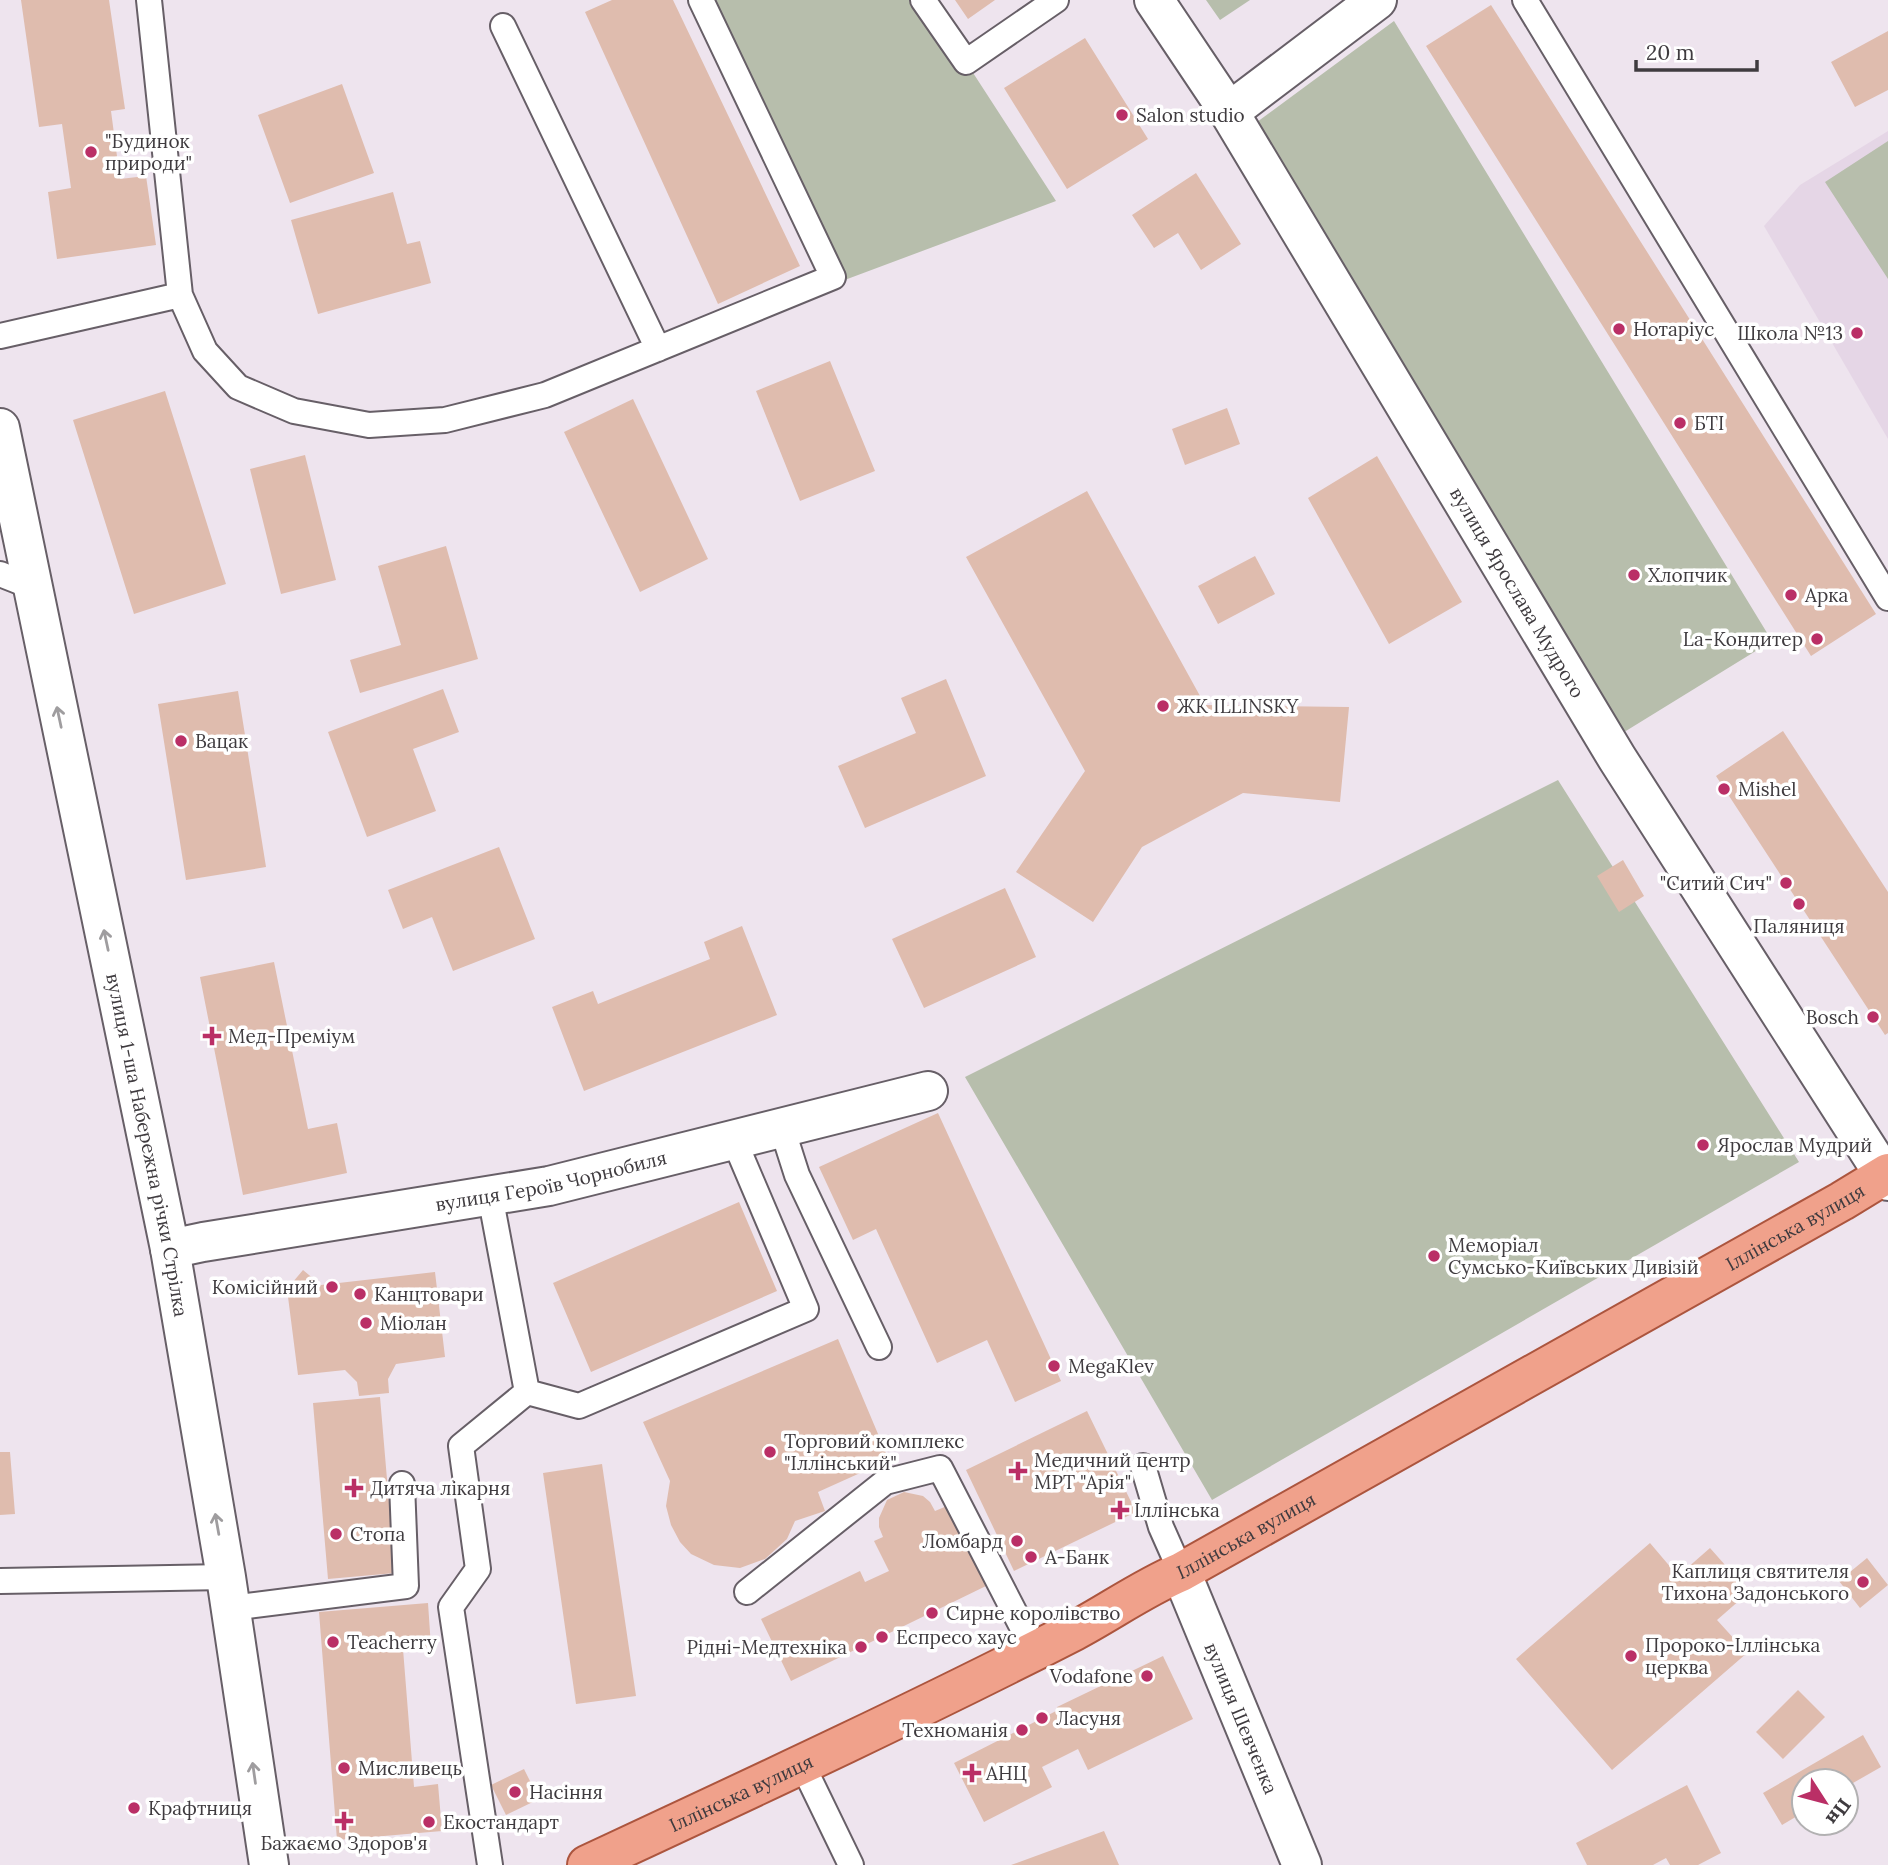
<svg xmlns="http://www.w3.org/2000/svg" width="1888" height="1865" viewBox="0 0 1888 1865" font-family="Lora,serif">
	<style>
		.built { fill: #e5d6e6 }
		.green { fill: #b7beac }
		.building { fill: #dfbcae }
		.lines { fill: none; stroke-linecap: round; stroke-linejoin: round }
		.lane-casing { stroke: #675f67; stroke-width: 28 }
		.street-casing { stroke: #675f67; stroke-width: 42 }
		.secondary-casing { stroke: #675f67; stroke-width: 42 }
		.primary-casing { stroke: #ac553e; stroke-width: 42 }
		.lane { stroke: #fff; stroke-width: 24 }
		.street { stroke: #fff; stroke-width: 38 }
		.secondary { stroke: #fff; stroke-width: 38 }
		.primary { stroke: #f0a18b; stroke-width: 38 }
		.oneway { stroke: #9f9d9f }
		.poi-dot { fill: #ba2f66; stroke: #fff; stroke-width: 2.5 }
		.labels { text-anchor: middle; dominant-baseline: central; stroke-width: 7; stroke-linejoin: round; paint-order: stroke }
		.poi-label { font-size: 19px; fill: #3f3b3f; stroke: #fff; text-anchor: start }
		.street-label { font-size: 19px; fill: #3f3b3f; stroke: #fff }
	</style>
	<rect width="100%" height="100%" fill="#eee4ee"/>
	<path class="built" d="M1888,131V439L1764,226L1800,185Z"/>
	<path class="green" d="M715,0H923L966,62L1056,201L842,281Z
		M1206,0H1250L1220,20Z
		M1394,21L1772,641L1621,734L1257,122Z
		M1888,141V279L1825,182Z
		M1558,780L1799,1162L1212,1500L965,1077Z"/>
	<path class="building" d="M21,0H109L125,109L111,111L120,179L146,176L156,245L57,259L48,192L71,188L62,124L39,127Z
		M612,0H673L800,266L718,304L585,12Z
		M955,0H995L968,19Z
		M1491,5L1876,614L1811,656L1426,46Z
		M1888,31V90L1855,107L1831,62Z
		M1085,38L1148,139L1067,189L1004,88Z
		M342,84L374,173L290,203L258,115Z
		M1196,173L1241,244L1201,270L1178,233L1154,248L1132,215Z
		M393,192L407,244L420,241L431,283L318,314L291,220Z
		M830,361L875,471L800,501L756,391Z
		M165,391L226,584L134,614L73,420Z
		M633,399L708,559L640,592L564,432Z
		M1227,408L1240,444L1185,465L1172,429Z
		M305,455L336,580L281,594L250,469Z
		M1377,456L1462,602L1389,644L1308,498Z
		M1087,491L1205,705L1349,707L1340,802L1243,793L1142,847L1093,922L1016,872L1085,771L966,557Z
		M446,546L478,659L360,693L350,660L401,645L378,566Z
		M1255,556L1275,594L1218,624L1198,586Z
		M946,679L986,776L865,828L838,766L916,733L901,698Z
		M443,689L459,732L413,749L436,811L367,837L328,732Z
		M238,691L266,867L186,880L158,704Z
		M1783,731L1888,892V1033L1885,1035L1716,776Z
		M499,847L535,939L453,971L432,917L403,929L388,890Z
		M1623,860L1644,896L1619,912L1597,876Z
		M1005,888L1036,957L924,1008L892,939Z
		M742,926L777,1015L584,1091L552,1007L593,991L598,1004L710,959L704,942Z
		M274,962L308,1129L337,1123L347,1173L243,1195L200,977Z
		M938,1113L1061,1381L1015,1402L987,1340L937,1363L876,1229L853,1240L819,1167Z
		M739,1202L777,1291L591,1372L553,1283Z
		M303,1270L321,1285L435,1272L445,1357L396,1364L388,1379L389,1393L359,1396L357,1382L345,1370L298,1375L287,1289Z
		M838,1339L889,1460L818,1492L825,1511L795,1521L787,1539L765,1559L740,1568L714,1565L691,1554L680,1542L671,1525L666,1506L670,1481L643,1422Z
		M380,1397L395,1573L328,1579L313,1403Z
		M1087,1411L1136,1512L1014,1571L966,1470Z
		M0,1452H10L15,1514L0,1515Z
		M602,1464L636,1696L576,1704L543,1473Z
		M904,1492L923,1496L930,1502L935,1511L947,1506L986,1586L791,1681L761,1619L860,1571L865,1582L889,1571L874,1541L883,1537L879,1527V1518L887,1500Z
		M1650,1543L1678,1576L1710,1548L1749,1592L1717,1620L1747,1653L1612,1770L1516,1659Z
		M1867,1558L1888,1585L1860,1608L1839,1581Z
		M428,1603L431,1647L403,1649L414,1787L438,1784L442,1831L337,1840L319,1612Z
		M1163,1656L1193,1719L1088,1770L1078,1749L1042,1767L1052,1787L984,1822L954,1763L1058,1710L1066,1725L1057,1707Z
		M1798,1690L1825,1717L1783,1759L1756,1732Z
		M1863,1735L1881,1767L1846,1787V1781H1804V1812L1782,1825L1763,1793Z
		M524,1769L539,1799L506,1815L491,1785Z
		M1687,1785L1721,1853L1698,1865H1670L1666,1858L1653,1865H1587L1576,1843Z
		M1104,1831L1119,1865H1011Z"/>
	<g class="lines">
		<g class="lane-casing">
			<path id="lane" d="M149,0L180,295
				M923,0L966,62L1056,0
				M1525,0L1888,598
				M503,26L658,349
				M0,336L180,295L205,351L238,387L294,411L369,425L445,420L545,395L833,277L701,0
				M0,574L33,587
				M782,1128L797,1175L879,1347
				M490,1195L527,1392L579,1406L806,1309L734,1140
				M1143,1466L1161,1527L1181,1572
				M0,1581L226,1577
				M747,1592L885,1482L940,1468L1034,1650
				M231,1608L406,1586L402,1484
				M802,1764L851,1865
				M490,1865L451,1607L478,1569L461,1446L527,1392"/>
		</g>
		<g class="street-casing">
			<g id="street">
				<path id="s1" d="M1154,0L1229,112L1617,758L1888,1181"/>
				<path d="M1229,112L1377,0"/>
				<path id="s2" d="M170,1249L203,1242L549,1186L928,1091"/>
				<path id="s3" d="M1181,1572L1302,1865"/>
			</g>
		</g>
		<g class="secondary-casing">
			<g id="secondary">
				<path id="s4" d="M0,428L170,1249L226,1577L269,1865"/>
			</g>
		</g>
		<g class="primary-casing">
			<g id="primary">
				<path id="s5" d="M587,1865C750,1789 914,1713 1074,1631C1110,1612 1143,1588 1181,1572L1842,1201L1888,1173"/>
			</g>
		</g>
		<use href="#lane" class="lane"/>
		<use href="#street" class="street"/>
		<use href="#secondary" class="secondary"/>
		<use href="#primary" class="primary"/>
	</g>
	<defs><path id="oneway-shaft" d="M-6 0H5M1.5-3L5.5 0L1.5 3" fill="none" stroke-width="1.6" stroke-linecap="round" stroke-linejoin="round" transform="scale(1.75)"/></defs>
	<g class="oneway">
		<use href="#oneway-shaft" transform="translate(59 717) rotate(-102)"/>
		<use href="#oneway-shaft" transform="translate(106 940) rotate(-102)"/>
		<use href="#oneway-shaft" transform="translate(217 1524) rotate(-100)"/>
		<use href="#oneway-shaft" transform="translate(254 1773) rotate(-98)"/>
	</g>
	<g class="poi-dot">
		<circle cx="1122" cy="115" r="7"/>
		<circle cx="91" cy="152" r="7"/>
		<circle cx="1619" cy="329" r="7"/>
		<circle cx="1857" cy="333" r="7"/>
		<circle cx="1680" cy="423" r="7"/>
		<circle cx="1634" cy="575" r="7"/>
		<circle cx="1791" cy="595" r="7"/>
		<circle cx="1817" cy="639" r="7"/>
		<circle cx="1163" cy="706" r="7"/>
		<circle cx="181" cy="741" r="7"/>
		<circle cx="1724" cy="789" r="7"/>
		<circle cx="1786" cy="883" r="7"/>
		<circle cx="1799" cy="904" r="7"/>
		<circle cx="1873" cy="1017" r="7"/>
		<path d="M208.5 1025.5h7v7h7v7h-7v7h-7v-7h-7v-7h7z"/>
		<circle cx="1703" cy="1145" r="7"/>
		<circle cx="1434" cy="1256" r="7"/>
		<circle cx="332" cy="1287" r="7"/>
		<circle cx="360" cy="1294" r="7"/>
		<circle cx="366" cy="1323" r="7"/>
		<circle cx="1054" cy="1366" r="7"/>
		<circle cx="770" cy="1452" r="7"/>
		<path d="M1014.5 1460.5h7v7h7v7h-7v7h-7v-7h-7v-7h7z"/>
		<path d="M350.5 1477.5h7v7h7v7h-7v7h-7v-7h-7v-7h7z"/>
		<path d="M1116.5 1499.5h7v7h7v7h-7v7h-7v-7h-7v-7h7z"/>
		<circle cx="336" cy="1534" r="7"/>
		<circle cx="1017" cy="1541" r="7"/>
		<circle cx="1031" cy="1557" r="7"/>
		<circle cx="1863" cy="1582" r="7"/>
		<circle cx="932" cy="1613" r="7"/>
		<circle cx="882" cy="1637" r="7"/>
		<circle cx="333" cy="1642" r="7"/>
		<circle cx="861" cy="1647" r="7"/>
		<circle cx="1631" cy="1656" r="7"/>
		<circle cx="1147" cy="1676" r="7"/>
		<circle cx="1042" cy="1718" r="7"/>
		<circle cx="1022" cy="1730" r="7"/>
		<circle cx="344" cy="1768" r="7"/>
		<path d="M968.5 1762.5h7v7h7v7h-7v7h-7v-7h-7v-7h7z"/>
		<circle cx="515" cy="1792" r="7"/>
		<circle cx="134" cy="1808" r="7"/>
		<path d="M340.5 1810.5h7v7h7v7h-7v7h-7v-7h-7v-7h7z"/>
		<circle cx="429" cy="1822" r="7"/>
	</g>
	<g class="labels">
		<g class="poi-label">
			<text x="1136" y="115">Salon studio</text>
			<text x="105" y="141">"Будинок<tspan x="105" dy="22">природи"</tspan></text>
			<text x="1633" y="329">Нотаріус</text>
			<text x="1843" y="333" text-anchor="end">Школа №13</text>
			<text x="1694" y="423">БТІ</text>
			<text x="1648" y="575">Хлопчик</text>
			<text x="1805" y="595">Арка</text>
			<text x="1803" y="639" text-anchor="end">La-Кондитер</text>
			<text x="1177" y="706">ЖК ILLINSKY</text>
			<text x="195" y="741">Вацак</text>
			<text x="1738" y="789">Mishel</text>
			<text x="1772" y="883" text-anchor="end">"Ситий Сич"</text>
			<text x="1799" y="926" text-anchor="middle">Паляниця</text>
			<text x="1859" y="1017" text-anchor="end">Bosch</text>
			<text x="228" y="1036">Мед-Преміум</text>
			<text x="1717" y="1145">Ярослав Мудрий</text>
			<text x="1448" y="1245">Меморіал<tspan x="1448" dy="22">Сумсько-Київських Дивізій</tspan></text>
			<text x="318" y="1287" text-anchor="end">Комісійний</text>
			<text x="374" y="1294">Канцтовари</text>
			<text x="380" y="1323">Міолан</text>
			<text x="1068" y="1366">MegaKlev</text>
			<text x="784" y="1441">Торговий комплекс<tspan x="784" dy="22">"Іллінський"</tspan></text>
			<text x="1034" y="1460">Медичний центр<tspan x="1034" dy="22">МРТ "Арія"</tspan></text>
			<text x="370" y="1488">Дитяча лікарня</text>
			<text x="1134" y="1510">Іллінська</text>
			<text x="350" y="1534">Стопа</text>
			<text x="1003" y="1541" text-anchor="end">Ломбард</text>
			<text x="1045" y="1557">А-Банк</text>
			<text x="1849" y="1571" text-anchor="end">Каплиця святителя<tspan x="1849" dy="22">Тихона Задонського</tspan></text>
			<text x="946" y="1613">Сирне королівство</text>
			<text x="896" y="1637">Еспресо хаус</text>
			<text x="347" y="1642">Teacherry</text>
			<text x="1645" y="1645">Пророко-Іллінська<tspan x="1645" dy="22">церква</tspan></text>
			<text x="847" y="1647" text-anchor="end">Рідні-Медтехніка</text>
			<text x="1133" y="1676" text-anchor="end">Vodafone</text>
			<text x="1056" y="1718">Ласуня</text>
			<text x="1008" y="1730" text-anchor="end">Техноманія</text>
			<text x="358" y="1768">Мисливець</text>
			<text x="986" y="1773">АНЦ</text>
			<text x="529" y="1792">Насіння</text>
			<text x="148" y="1808">Крафтниця</text>
			<text x="443" y="1822">Екостандарт</text>
			<text x="344" y="1843" text-anchor="middle">Бажаємо Здоров'я</text>
		</g>
		<g class="street-label">
			<text stroke="none"><textPath href="#s1" startOffset="695">вулиця Ярослава Мудрого</textPath></text>
			<text stroke="none"><textPath href="#s4" startOffset="732">вулиця 1-ша Набережна річки Стрілка</textPath></text>
			<text stroke="none"><textPath href="#s2" startOffset="387">вулиця Героїв Чорнобиля</textPath></text>
			<text stroke="none"><textPath href="#s5" startOffset="1367">Іллінська вулиця</textPath></text>
			<text stroke="none"><textPath href="#s5" startOffset="737">Іллінська вулиця</textPath></text>
			<text stroke="none"><textPath href="#s3" startOffset="158">вулиця Шевченка</textPath></text>
			<text stroke="none"><textPath href="#s5" startOffset="170">Іллінська вулиця</textPath></text>
		</g>
	</g>
	<g transform="translate(1825 1802) rotate(126)"><circle r="33" fill="#ffffff" stroke="#b2b1b2" stroke-width="2"/>
	<path d="M0-5L12 26L0 18L-12 26Z" fill="#ba2f66"/>
	<text y="-10" font-size="19" font-weight="bold" text-anchor="middle" fill="#3f3b3f">Пн</text>
	</g>
	<path d="M1636 60v10h121v-10" fill="none" stroke="#3f3b3f" stroke-width="3.5"/>
	<text x="1646" y="60" font-size="21" fill="#3f3b3f" stroke="#ffffff" stroke-width="5" paint-order="stroke">20 m</text>
</svg>
